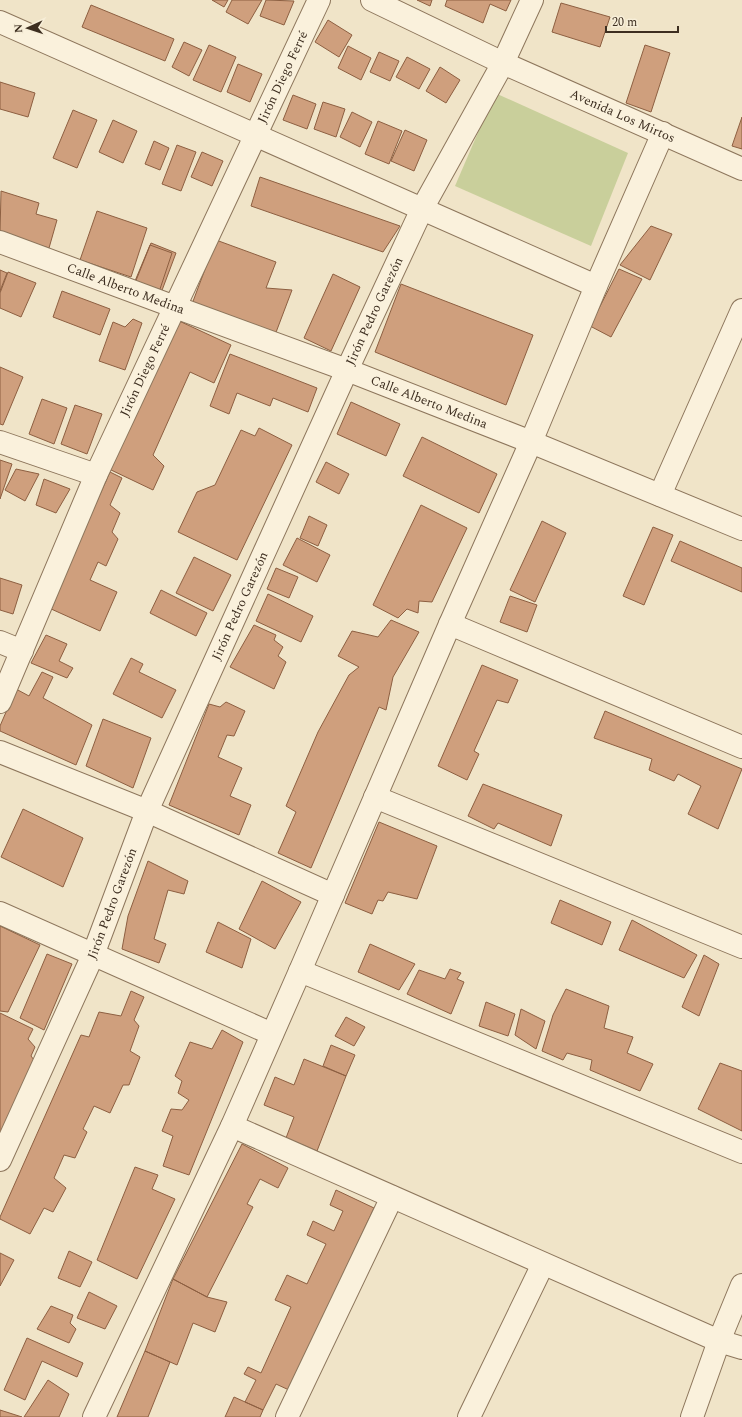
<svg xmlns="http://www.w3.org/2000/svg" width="742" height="1417" viewBox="0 0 742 1417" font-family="Spectral,serif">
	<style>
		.green { fill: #c9cf9b }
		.building { fill: #cf9f7d; stroke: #8d5f41 }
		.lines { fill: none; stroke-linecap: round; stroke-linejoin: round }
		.minor-casing { stroke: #8d765c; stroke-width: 24 }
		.minor { stroke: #faf1dc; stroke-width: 22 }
		.labels { text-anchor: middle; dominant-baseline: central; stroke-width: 3; stroke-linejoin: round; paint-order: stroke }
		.street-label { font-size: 13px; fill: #3d2e20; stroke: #f7eed8 }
	</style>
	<rect width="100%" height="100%" fill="#f0e4c8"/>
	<path class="green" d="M495,93L628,153L591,246L455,186Z"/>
	<path class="building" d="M212,0H228L224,7Z
		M232,0H262L248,24L226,12Z
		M266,0L294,1L284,25L260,16Z
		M417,0H432L430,6Z
		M447,0H511L506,11L490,4L483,23L445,6Z
		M561,3L610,17L600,47L552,32Z
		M91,5L174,39L165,61L82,27Z
		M328,20L352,35L339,57L315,42Z
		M184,42L202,50L189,76L172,67Z
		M209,45L236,57L221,92L193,80Z
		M645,45L670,53L651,112L626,103Z
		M348,46L371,58L361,80L338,68Z
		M379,52L399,61L390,81L370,72Z
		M407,57L430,69L419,89L396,77Z
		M238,64L262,74L250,102L227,92Z
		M440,67L460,80L446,103L426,91Z
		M0,82L35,93L28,117L0,109Z
		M293,95L316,104L307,129L283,120Z
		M323,102L345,109L336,137L314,129Z
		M73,110L97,120L77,168L53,158Z
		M352,112L372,122L360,147L340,137Z
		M742,117V149L732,146Z
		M113,120L137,131L123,163L99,152Z
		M378,121L402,131L389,164L365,154Z
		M405,130L427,140L414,171L391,161Z
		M154,141L169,148L160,170L145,164Z
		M177,145L196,152L181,191L162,184Z
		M202,152L223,161L212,186L191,177Z
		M260,177L400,226L383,252L251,206Z
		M1,191L39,203L36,214L57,220L49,248L0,234Z
		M97,211L147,228L131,277L80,260Z
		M651,226L672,234L650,280L620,265Z
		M216,240L276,262L266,288L292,290L275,335L192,304Z
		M151,243L176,253L161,293L135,283Z
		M150,245L172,253L159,292L135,281Z
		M619,269L642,279L611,337L590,326Z
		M0,270L7,273L0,291Z
		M8,272L36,283L21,317L0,308V293Z
		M333,274L360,287L331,351L304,338Z
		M401,284L533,335L506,405L375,352Z
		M62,291L110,309L100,335L53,317Z
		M133,319L142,323L125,370L99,361L113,322L125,327Z
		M177,320L231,345L214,383L190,372L153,455L164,466L153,490L109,469Z
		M230,354L317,388L308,412L273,398L270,406L237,393L229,414L210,406Z
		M0,367L23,377L3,425L0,424Z
		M42,399L67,408L54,444L29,434Z
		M351,402L400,424L386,456L337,434Z
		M75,405L102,414L87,454L61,444Z
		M259,428L292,445L237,560L178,532L197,492L215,485L241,430L255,436Z
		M422,437L497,474L479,513L403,476Z
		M0,460L12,464L0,499Z
		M326,462L349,474L339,494L316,482Z
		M16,469L39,474L25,501L5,490Z
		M110,472L122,478L110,505L120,513L112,532L118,539L106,566L98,562L90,580L117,592L100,631L49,608Z
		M44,479L70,489L56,513L36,505Z
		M421,505L467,528L432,602L419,601L418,613L407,609L398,618L373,605Z
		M309,516L327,525L318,546L300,538Z
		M542,521L566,533L535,602L510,590Z
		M653,527L673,535L644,605L623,596Z
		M297,538L330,555L317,582L283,565Z
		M680,541L742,568V592L671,561Z
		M194,557L231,575L213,611L176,593Z
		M276,568L298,577L289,598L267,589Z
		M0,578L22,585L13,614L0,610Z
		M161,590L207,613L196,636L150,613Z
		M268,594L313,616L301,642L256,621Z
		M510,596L537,605L527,632L500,622Z
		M391,620L419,632L393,677L386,710L379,707L311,868L278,853L296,812L286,806L318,732L349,675L359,667L338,656L352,631L378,637Z
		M254,625L276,635L274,640L283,647L278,656L286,662L274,689L230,667Z
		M46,635L67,644L59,661L73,668L67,678L31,663Z
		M131,658L143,664L139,672L176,690L162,718L113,694Z
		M482,665L518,680L508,703L497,700L474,751L479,754L467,780L438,766Z
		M42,672L53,677L43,698L92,725L76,765L0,731V726L16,689L29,696Z
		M226,702L245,711L234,736L227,735L218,757L242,768L230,796L251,805L239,835L169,805L209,704L220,707Z
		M605,711L742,769L718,829L688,814L701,786L678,774L674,781L649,770L652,759L594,738Z
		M103,719L151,738L133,788L86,766Z
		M483,784L562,815L551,846L498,823L494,829L468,816Z
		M23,809L83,838L63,887L1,857Z
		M379,822L437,846L417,899L388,892L383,901L378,900L372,914L345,903Z
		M148,861L188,881L184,894L168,890L154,939L166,944L159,963L122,949L128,916Z
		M262,881L301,902L275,949L239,929Z
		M560,900L611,922L602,945L551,923Z
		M632,920L697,955L684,978L619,950Z
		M218,922L251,939L242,968L206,952Z
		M0,926L40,945L8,1012L0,1011Z
		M370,944L415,964L399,990L358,972Z
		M47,954L72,964L44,1030L20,1018Z
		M704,955L719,964L699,1016L682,1007Z
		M450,969L461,973L457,979L464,982L451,1014L407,994L419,970L445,979Z
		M566,989L609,1006L604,1028L633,1037L627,1053L653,1064L640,1091L590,1070L592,1060L567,1053L563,1060L542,1051L553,1015Z
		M131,991L144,997L134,1020L139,1026L130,1051L140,1057L129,1085H123L110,1113L94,1106L83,1129L87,1132L75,1158L64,1155L54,1178L66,1188L53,1212L44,1208L30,1234L0,1219V1217L81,1035L89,1037L99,1012L121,1016Z
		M486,1002L515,1014L508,1036L479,1026Z
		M521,1009L545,1021L536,1049L515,1035Z
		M0,1013L33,1029L28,1039L35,1047L31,1056L34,1060L0,1141Z
		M346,1017L365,1027L354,1046L335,1036Z
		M222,1030L243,1042L189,1175L163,1166L173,1136L162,1131L171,1109L182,1110L189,1100L178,1093L182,1081L175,1076L190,1042L212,1049Z
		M331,1045L355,1055L346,1076L323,1066Z
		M304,1059L346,1076L317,1151L286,1138L294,1117L264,1105L275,1077L294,1085Z
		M720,1063L742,1071V1131L698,1109Z
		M242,1144L288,1168L278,1188L260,1179L247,1204L253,1207L207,1297L173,1279Z
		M135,1167L158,1175L152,1189L175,1199L137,1279L97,1260Z
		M336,1190L374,1208L289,1390L276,1384L263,1410L245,1402L256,1380L244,1374L248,1367L261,1373L291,1307L275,1300L287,1275L307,1284L326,1244L307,1235L313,1221L334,1231L343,1211L330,1205Z
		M69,1251L92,1262L80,1287L58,1278Z
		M0,1253L14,1260L0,1286Z
		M173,1279L207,1297L227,1302L215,1332L193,1323L177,1365L145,1351Z
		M89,1292L117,1306L105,1329L77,1318Z
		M51,1306L73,1315L70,1323L76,1329L69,1343L37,1329Z
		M27,1338L83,1363L77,1377L42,1361L25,1400L4,1390Z
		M145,1351L170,1362L148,1417H117Z
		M48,1380L69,1394L59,1417H24Z
		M234,1397L263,1410L260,1417H225Z
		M0,1410L22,1417H0Z"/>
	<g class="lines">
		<g class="minor-casing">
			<g id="minor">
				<path id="s1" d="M372,0L503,63L742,169"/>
				<path d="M0,22L596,286"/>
				<path id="s2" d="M0,242L175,307L347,370L531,442L742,529"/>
				<path d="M0,442L96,475"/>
				<path d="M660,495L742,310"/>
				<path d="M450,624L742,747"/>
				<path d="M0,642L22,651"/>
				<path id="s3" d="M0,702L96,475L319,0"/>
				<path d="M0,752L147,811L333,895"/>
				<path d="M375,797L742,947"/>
				<path d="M0,913L272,1034"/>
				<path d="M300,971L742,1152"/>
				<path d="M232,1126L719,1341L742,1348"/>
				<path id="s4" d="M0,1160L93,955L147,811L347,370L422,209L503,63L532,0"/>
				<path d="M94,1417L232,1126L300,971L450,624L531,442L596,286L663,133"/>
				<path d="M287,1417L392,1197"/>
				<path d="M469,1417L543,1264"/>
				<path d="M692,1417L719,1341L742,1285"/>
			</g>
		</g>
		<use href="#minor" class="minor"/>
	</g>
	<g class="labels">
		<g class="street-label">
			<text stroke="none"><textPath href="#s3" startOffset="686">Jirón Diego Ferré</textPath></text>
			<text stroke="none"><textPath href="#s1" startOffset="276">Avenida Los Mirtos</textPath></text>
			<text stroke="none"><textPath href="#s2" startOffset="134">Calle Alberto Medina</textPath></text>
			<text stroke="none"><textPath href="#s4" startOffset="928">Jirón Pedro Garezón</textPath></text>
			<text stroke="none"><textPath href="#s3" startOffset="362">Jirón Diego Ferré</textPath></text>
			<text stroke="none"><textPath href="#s2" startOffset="458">Calle Alberto Medina</textPath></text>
			<text stroke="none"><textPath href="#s4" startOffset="604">Jirón Pedro Garezón</textPath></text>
			<text stroke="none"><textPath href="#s4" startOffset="280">Jirón Pedro Garezón</textPath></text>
		</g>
	</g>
	<g transform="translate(28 28) rotate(267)" stroke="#f7eed8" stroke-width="3" paint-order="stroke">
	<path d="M0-3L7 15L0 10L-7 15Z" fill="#3d2e20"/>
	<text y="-6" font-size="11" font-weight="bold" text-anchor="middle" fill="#3d2e20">N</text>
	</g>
	<path d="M606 26v6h72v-6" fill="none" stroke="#3d2e20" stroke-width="2"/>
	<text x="612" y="26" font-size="12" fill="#3d2e20" stroke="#f7eed8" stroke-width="3" paint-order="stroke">20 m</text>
</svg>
